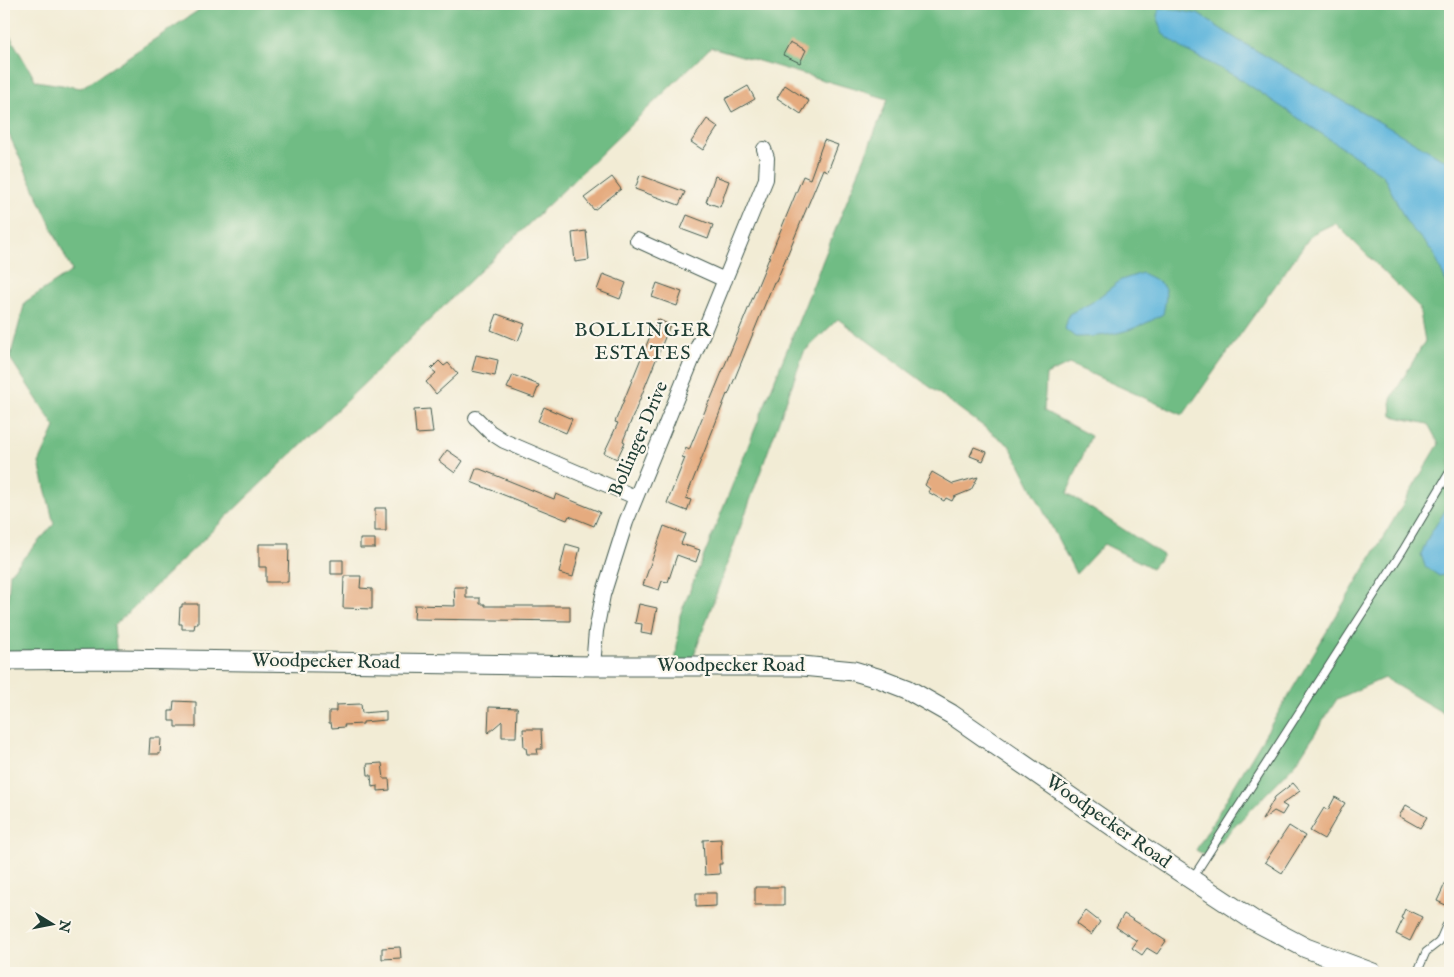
<svg xmlns="http://www.w3.org/2000/svg" width="1454" height="977" viewBox="0 0 1454 977" font-family="'IM FELL English',serif">
	<style>
		.forest { fill: #70bc84; stroke: #487c5c }
		.water { fill: #5eb5db; stroke: #3e7988 }
		.building { fill: #e5ab7f }
		.lines { fill: none; stroke-linecap: round; stroke-linejoin: round }
		.service-casing { stroke: #3f574c; stroke-width: 9 }
		.minor-casing { stroke: #3f574c; stroke-width: 16 }
		.secondary-casing { stroke: #3f574c; stroke-width: 21 }
		.service { stroke: #fff; stroke-width: 7 }
		.minor { stroke: #fff; stroke-width: 14 }
		.secondary { stroke: #fff; stroke-width: 19 }
		.labels { text-anchor: middle; dominant-baseline: central; stroke-width: 4.5; stroke-linejoin: round; paint-order: stroke }
		.street-label { font-size: 19px; fill: #1f3d34; stroke: #fbf7ec }
		.neighbourhood-label { font-size: 20px; letter-spacing: 1px; fill: #1f3d34; stroke: #fbf7ec }
	</style>
	<rect width="100%" height="100%" fill="#fbf7ec"/>
	<filter id="ink" filterUnits="userSpaceOnUse"><feTurbulence type="fractalNoise" baseFrequency=".02" numOctaves="2"/><feDisplacementMap in="SourceGraphic" scale="10" xChannelSelector="R" yChannelSelector="G"/><feConvolveMatrix kernelMatrix="1 2 1 2 8 2 1 2 1" color-interpolation-filters="sRGB"/></filter>
	<filter id="wash" filterUnits="userSpaceOnUse"><feTurbulence type="fractalNoise" baseFrequency=".0096" numOctaves="4" result="noise"/><feDisplacementMap in="SourceGraphic" scale="20" xChannelSelector="R" yChannelSelector="G"/><feGaussianBlur stdDeviation="1.12" result="paint"/><feColorMatrix in="noise" values="0 0 0 0 0 0 0 0 0 0 0 0 0 0 0 0 0 1.4 0 .05"/><feComposite in="paint" operator="in"/></filter>
	<g filter="url(#wash)">
		<rect width="100%" height="100%" fill="#f2ecd5"/>
		<path class="forest" d="M208,4H1450V717L1384,678L1337,699L1296,763L1206,856L1196,850L1439,444L1428,424L1392,416L1391,399L1425,341L1419,307L1335,223L1312,234L1183,415L1069,364L1046,375L1044,411L1091,436L1067,493L1163,555L1152,568L1104,544L1076,574L1010,446L838,319L804,352L690,666H675L680,615L888,99L711,47L114,626L117,659L4,660V602L8,601L10,573L54,524L39,463L55,427L10,358L25,302L72,271L4,124V26L36,81L81,88Z"/>
		<path class="water" d="M1160,9L1177,10L1198,14L1238,40L1450,163V291L1433,252L1407,223L1383,175L1237,77L1183,49L1163,34L1157,15Z
			M1142,273C1167,285 1169,286 1163,314C1133,332 1109,337 1075,337L1065,329L1069,314L1091,303L1121,280Z
			M1450,503V574L1439,576L1425,566L1421,554L1429,536Z"/>
		<g id="blocks">
			<path class="building" d="M790,42L806,50L800,63L783,55Z
				M785,85L809,101L801,114L777,98Z
				M748,86L755,99L732,112L725,99Z
				M707,119L718,127L703,150L691,142Z
				M824,140L838,145L828,171L823,169L776,282H774L728,395L727,394L686,498L691,500L687,511L667,503L685,458L682,457L686,448L689,450L709,401H710L803,176L810,179Z
				M640,175L685,192L679,205L635,189Z
				M715,176L729,181L720,207L706,202Z
				M612,177L621,189L594,210L584,198Z
				M687,215L713,225L708,239L681,229Z
				M586,231L589,260L575,262L572,233Z
				M603,274L626,283L620,299L597,290Z
				M657,283L682,292L677,306L652,297Z
				M497,314L525,324L518,341L491,330Z
				M657,319L670,325L623,441L625,442L617,459L604,453L618,423L615,422Z
				M476,355L498,360L495,376L472,371Z
				M439,361L444,366L448,363L458,374L436,394L426,382L436,373L431,369Z
				M513,375L539,385L534,398L507,388Z
				M544,407L572,419L566,433L538,421Z
				M430,409L433,433L416,434L414,410Z
				M974,447L987,452L983,461L970,456Z
				M447,450L463,461L455,473L439,461Z
				M476,469H480L554,499L556,494L600,512L594,526L569,516L567,520L471,482Z
				M932,472L953,484L978,477L971,490L954,497L952,501L946,498L944,501L928,492L930,489L925,485Z
				M375,508H386V531H375Z
				M664,526L685,534L681,544L700,550L696,562L677,555L668,582L662,581L659,590L643,585Z
				M360,539H375V548H360Z
				M259,544H289L288,582H266V567H259Z
				M566,544L580,548L573,577L559,573Z
				M331,560H343V574H331Z
				M344,576H361L360,588L372,589V609L343,608Z
				M454,587H466V598H480V604H485V606H570V621L414,619L415,605L455,606Z
				M182,604H198V624H195L194,629H182V624H179L180,607H182Z
				M639,604L657,608L652,635L641,633L642,624L635,623Z
				M174,701L196,702V727H175V721H169V711H173Z
				M361,704L362,713L386,711V720L363,722V724L344,725L345,727L332,728L331,723H329V711H336V705Z
				M489,707L518,708L517,709L516,737H502V721L488,733Z
				M523,729H541L542,749H537L538,754H527L526,748H524Z
				M150,738H161L160,754H149Z
				M382,763L384,779H389L390,790L378,791V786L372,787L371,775H368L367,764Z
				M1293,783L1300,791L1282,804L1287,807L1282,815L1274,811L1262,820L1275,797Z
				M1335,797L1345,803L1324,839L1310,831L1324,808L1328,810Z
				M1406,805L1427,817L1420,828L1399,816Z
				M1289,826L1305,836L1282,873L1265,862Z
				M721,839L722,864H719L720,874L705,875L703,840Z
				M1450,873V907L1437,901Z
				M755,887H784V905H755Z
				M696,893H716V906L696,907Z
				M1405,909L1422,917L1410,941L1396,934L1403,919L1401,918Z
				M1086,911L1100,922L1091,935L1076,924Z
				M1124,914L1166,941L1157,954L1147,948L1142,955L1132,948L1137,941L1116,927Z
				M400,947L401,958L382,959V948Z"/>
		</g>
	</g>
	<g filter="url(#ink)">
		<use href="#blocks" fill-opacity="0" stroke="#3f574c" stroke-width="1"/>
		<g class="lines">
			<g class="service-casing">
				<path id="service" d="M1192,879L1403,550L1450,471
					M1417,973L1426,952L1439,942L1446,926"/>
			</g>
			<g class="minor-casing">
				<path id="minor" d="M637,240L725,280
					M476,418L490,432L504,441L635,497
					M593,666L596,631L603,595L626,522L766,179L767,158L764,149"/>
			</g>
			<g class="secondary-casing">
				<path id="secondary" d="M4,660L117,659L593,666H802L854,671L881,679L907,689L951,714L1144,848L1253,920L1306,948L1373,973"/>
			</g>
			<use href="#service" class="service"/>
			<use href="#minor" class="minor"/>
			<use href="#secondary" class="secondary"/>
		</g>
	</g>
	<g class="labels">
		<g class="street-label">
			<text transform="translate(639 439) rotate(-67)">Bollinger Drive</text>
			<text transform="translate(326 662) rotate(1)">Woodpecker Road</text>
			<text x="731" y="666">Woodpecker Road</text>
			<text transform="translate(1108 822) rotate(35)">Woodpecker Road</text>
		</g>
		<g class="neighbourhood-label">
			<text x="643" y="330">BOLLINGER<tspan x="643" dy="23">ESTATES</tspan></text>
		</g>
	</g>
	<rect width="1454" height="977" fill="none" stroke="#fbf7ec" stroke-width="20"/>
	<g transform="translate(52 924) rotate(100)" stroke="#fbf7ec" stroke-width="4" paint-order="stroke">
	<path d="M0-4L9 19L0 12L-9 19Z" fill="#1f3d34"/>
	<text y="-8" font-size="14" font-weight="bold" text-anchor="middle" fill="#1f3d34">N</text>
	</g>
</svg>
